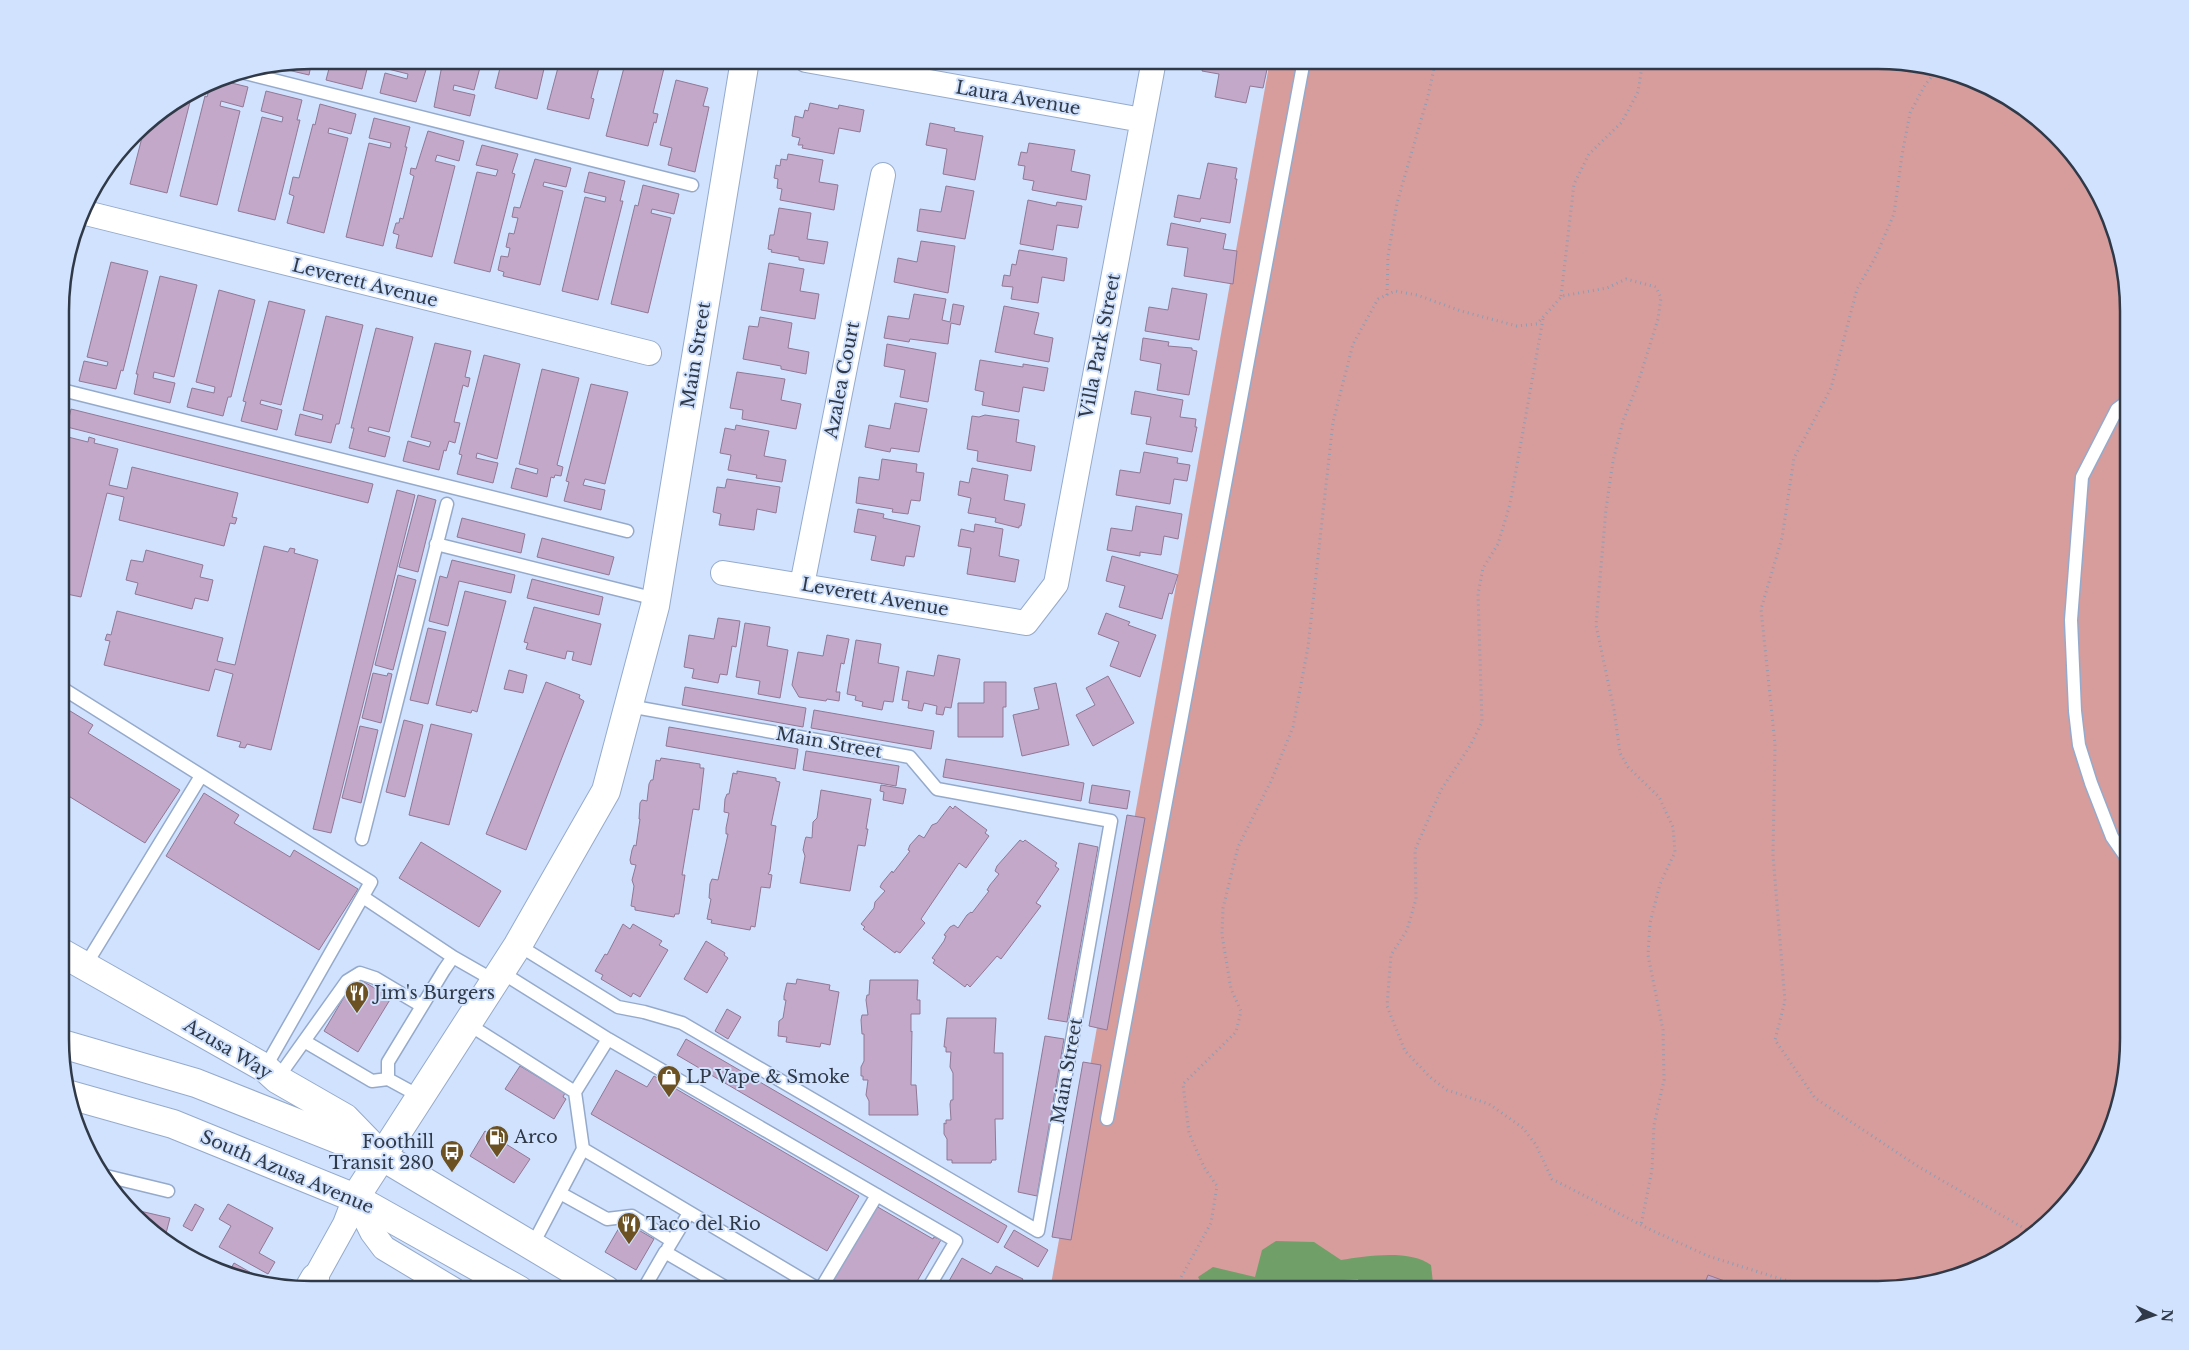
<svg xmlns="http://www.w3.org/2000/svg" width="2189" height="1350" viewBox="0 0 2189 1350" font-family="'Libre Baskerville',serif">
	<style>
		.green { fill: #d69d9c }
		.water { fill: #719f68 }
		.building { fill: #c3a8c9; stroke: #917896 }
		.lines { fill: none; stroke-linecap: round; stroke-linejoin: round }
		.service-casing { stroke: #95aacb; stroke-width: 15 }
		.minor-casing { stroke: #95aacb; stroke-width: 26 }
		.tertiary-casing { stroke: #95aacb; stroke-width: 30 }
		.primary-casing { stroke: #95aacb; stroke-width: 30 }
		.path { stroke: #8f9db3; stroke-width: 3; stroke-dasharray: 1 4; stroke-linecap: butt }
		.service { stroke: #fff; stroke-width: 12 }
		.minor { stroke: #fff; stroke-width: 24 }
		.tertiary { stroke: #fff; stroke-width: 28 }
		.primary { stroke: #fff; stroke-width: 28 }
		.labels { text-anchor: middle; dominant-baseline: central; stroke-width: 4; stroke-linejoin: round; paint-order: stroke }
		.street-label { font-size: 18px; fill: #303947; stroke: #d0e2fe }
		.poi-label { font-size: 18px; fill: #303947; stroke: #d0e2fe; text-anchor: start }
		.rim { fill: none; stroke: #303947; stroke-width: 2.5 }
	</style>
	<rect width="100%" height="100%" fill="#d0e2fe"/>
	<path class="green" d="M1270,60H1878L1958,73L2017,102L2066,145L2095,186L2120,246L2128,295V1055L2116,1119L2087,1178L2044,1227L2003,1256L1943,1281L1894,1289L1050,1290Z"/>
	<path class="water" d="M1276,1241L1314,1242L1341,1260C1366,1256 1410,1249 1431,1265L1433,1283L1428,1290H1361L1358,1279L1344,1280L1343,1290H1205L1198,1277L1213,1267L1255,1277L1262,1250Z"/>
	<path class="building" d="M312,60L309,75L275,67L311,60Z
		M328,60H346L345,63L367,69L362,89L326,80L331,61Z
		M352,60H367L366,64Z
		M390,60H429L416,102L380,93L385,73L407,79L408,74L388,69Z
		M443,60H482L474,90L454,85L453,90L475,95L470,116L434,107Z
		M502,60H546L537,99L495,88Z
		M560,60H601L591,98L594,99L589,119L547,109Z
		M626,60H666L653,113L658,114L656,123L654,122L648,146L606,136Z
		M1204,60H1269L1263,88L1250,86L1246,103L1215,97L1219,74L1202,71Z
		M215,79L248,87L243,107L221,101L220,106L240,111L217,205L180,196L205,96L207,97L211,82Z
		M676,80L708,88L703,106L709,107L695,172L668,165L672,148L660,145Z
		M266,91L302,100L297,120H300L275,220L238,211L262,117L282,122L283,117L261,111Z
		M192,94L167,193L130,184L146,122Z
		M810,103L838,109L839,105L864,110L860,132L839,128L834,154L802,148L803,145H798L800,138L792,136L795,116L803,118L805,110L808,111Z
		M320,104L356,114L351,134L329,128L328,133L348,138L324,233L287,223L294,196L289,194L293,177L299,178L313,124L315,125Z
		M374,118L410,127L405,147H407L383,246L346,237L369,143L390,148L391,143L369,138Z
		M930,123L955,128L954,131L983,136L975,180L943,174L947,149L926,145Z
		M428,131L464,141L459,161L437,155L435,161L455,166L432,257L396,248L399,235L393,233L396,223H399L400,218L403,219L414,176L410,174L411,168L416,169Z
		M1029,143L1075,150L1071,171L1090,175L1086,200L1032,190L1034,181L1023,179L1025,166L1018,165L1021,152L1027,153Z
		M482,145L518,154L512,173L515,174L490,272L454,263L477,172L496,176L498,170L476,165Z
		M788,154L823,160L819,182L838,185L834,210L780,200L782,189L777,188L778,179L774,178L776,165L780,166L781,159L787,160Z
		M535,159L571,168L566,187L544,182L543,186L563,191L540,285L503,276L504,272L498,270L501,256L508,257L510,248L506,247L509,233L514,234L518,218L512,217L514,207L520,208Z
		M1208,163L1237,168L1235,179H1237L1230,223L1201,218L1200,222L1174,217L1178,195L1200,199Z
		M589,172L625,181L620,201H623L598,300L562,291L585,197L605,202L606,197L584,192Z
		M643,185L679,194L674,214L652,209L651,213L671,218L648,313L611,304L635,205L638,206Z
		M946,186L974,191L965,239L917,231L920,209L941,212Z
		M1028,200L1056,206L1057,202L1082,206L1078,228L1057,225L1053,250L1020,244Z
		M779,208L811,213L807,239L828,242L824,264L799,260V257L771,252L772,250L768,249L770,235H774Z
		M1171,223L1226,234L1223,249L1237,251L1233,284L1184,276L1188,248L1167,245Z
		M921,241L955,246L948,293L894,282L898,258L917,262Z
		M1019,250L1067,258L1064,281L1042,277L1038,303L1011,299L1013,287L1002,286L1004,275L1010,276L1012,264L1016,265Z
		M111,262L148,271L123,371L121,370L116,389L79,381L84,361L107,366L108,362L87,357Z
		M769,263L804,269L800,291L819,294L815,319L761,310Z
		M160,276L197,285L174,377L154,372L153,378L175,383L170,403L134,394L138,374H136Z
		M1172,288L1207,294L1199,340L1145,331L1149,307L1168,310Z
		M219,290L255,300L231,397H228L223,416L187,407L192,388L214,393L215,387L196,382Z
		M914,294L946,299L942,320L950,322L953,304L964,306L960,325L951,323L948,344L910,339L909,342L884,338L888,316L909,319Z
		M269,301L305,310L281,405L261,400L260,404L282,410L277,430L241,421L246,402L243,401Z
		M1004,306L1039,313L1034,334L1053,338L1049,362L995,352Z
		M326,316L363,325L339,424H336L331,443L295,435L300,414L322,420L323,415L303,410Z
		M760,317L792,323L788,348L809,352L806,374L781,369V366L743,359L749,326L758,327Z
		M376,328L413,337L389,432L369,427L368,431L390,437L385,457L349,448L354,428H351Z
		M1143,338L1169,342L1168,346L1192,348V350L1197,351L1189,395L1157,390L1161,364L1140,360Z
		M435,343L471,351L465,377L470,378L468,387L463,385L454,422L460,423L455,443L449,441L446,451L444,450L439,470L403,461L408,441L429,447L431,442L411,437Z
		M887,344L936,353L928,402L900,397L905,370L884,366Z
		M484,355L520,364L497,459L477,453L476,458L498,463L493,483L457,474L462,455L459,454Z
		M980,360L1023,367V364L1048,368L1044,391L1023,387L1019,412L982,405L984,392L975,390Z
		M542,369L579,378L557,465L563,467L561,476L555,475L554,478L551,477L547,497L511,488L516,468L537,474L538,469L519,464Z
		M737,372L785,379L781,400L801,404L796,429L742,419L743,410L730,408Z
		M591,384L628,392L605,484L585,479L583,485L605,490L601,510L564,501L569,482L566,481Z
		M1135,391L1183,400L1180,417L1196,419L1195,427H1197L1192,452L1146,444L1151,417L1131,414Z
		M895,403L927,409L919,452L891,448L890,452L865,447L869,425L890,429Z
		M71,409L373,484L368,503L67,427Z
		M985,415L1019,420L1016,442L1035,446L1031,471L977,461L978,451L967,449L972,416L979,417Z
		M736,425L769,431L764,456L786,460L782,482L756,478L757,475L728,470L731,455L720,453L725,428L735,430Z
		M64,436L88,442L89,437L95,439L94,443L118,449L109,485L127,489L132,467L238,493L232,517L237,518L235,524L230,523L224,546L119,520L124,497L107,493L81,597L62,593V443Z
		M1144,452L1178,458L1177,463L1190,465L1187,481L1174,479L1170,504L1116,495L1120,470L1140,473Z
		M882,459L917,464L916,472L924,473L920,501L911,500L908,514L892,512L893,509L856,503L859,477L879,480Z
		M972,468L1008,475L1004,500L1025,504L1021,526H1019V528L995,522L996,518L968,513L971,498L958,495L960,481L969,483Z
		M727,479L780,487L776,513L757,509L754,530L719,525L721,514L713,512L717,487L725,488Z
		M397,490L415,495L331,833L313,829Z
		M418,495L436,500L418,572L399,567Z
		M1136,506L1182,514L1178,539L1164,536L1161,555L1140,552V556L1107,550L1111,528L1132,531Z
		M858,509L884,514L883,518L920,526L914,557L906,556L904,566L871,560L876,536L854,532Z
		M462,518L525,534L521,553L457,537Z
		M975,524L1003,529L999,556L1019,560L1015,582L967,574L971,548L958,546L961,529L974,532Z
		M542,538L614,557L609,575L537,557Z
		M264,546L288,552L290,548L295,549L294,553L318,560L271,750L247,744L245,748L239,747L241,742L217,736L233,674L215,669L209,691L104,665L110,641L105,640L107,634L111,635L117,611L223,638L217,661L235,665Z
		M146,550L203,565L200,577L213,580L208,601L195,598L192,609L135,594L138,583L126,580L131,560L143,562Z
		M1112,556L1178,575L1172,594L1169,593L1162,619L1119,607L1125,586L1106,581Z
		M452,560L515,575L511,593L459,581L448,626L429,621L440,576L447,578Z
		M398,575L416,580L393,670L375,665Z
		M532,579L603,597L599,615L527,598Z
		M465,591L506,601L477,712L472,710L471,713L436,705Z
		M534,607L601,624L591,665L572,660L574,652L567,651L565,659L526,649L528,643L524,642Z
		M1106,613L1130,622L1128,625L1156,635L1140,677L1110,666L1119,642L1098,634Z
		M718,618L740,621L736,647L732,646L727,675L720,674L718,683L692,678L694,669L684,667L689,635L714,639Z
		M745,623L770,627L767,646L788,650L780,698L758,694L760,681L736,677Z
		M428,628L446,632L428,704L410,700Z
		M827,635L849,639L844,664L841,663L836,692H840L839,701L827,699L826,701L799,697L792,685L798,652L823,656Z
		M856,640L881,644L878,663L899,667L893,702L884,701L882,710L862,706L863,702L855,700L856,696L847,694Z
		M938,655L960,659L951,708L945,707L943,715L936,714L937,706L924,703L922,711L908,708L909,701L902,700L907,671L934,676Z
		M509,670L527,675L523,693L504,689Z
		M373,673L387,676L388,673L392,674L381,723L362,718Z
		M1108,676L1134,723L1093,746L1076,715L1095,705L1086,688Z
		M546,682L580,695L579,698L584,701L526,850L486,834Z
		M984,682H1006V707H1003V737H958V703H984Z
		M1056,683L1069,745L1022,756L1013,715L1039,709L1034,688Z
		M685,687L806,708L803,727L682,705Z
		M62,706L93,725L88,733L180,790L145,843L62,792Z
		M814,710L934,731L931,749L811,728Z
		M404,720L423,725L405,797L386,792Z
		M431,724L472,734L449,825L409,815Z
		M360,726L378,730L361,803L342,798Z
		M669,727L798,749L795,769L666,746Z
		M806,751L899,766L896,786L803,770Z
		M661,758L700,764V768H704L699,810L693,809L682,875H685L679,914H675L674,917L635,910V907L631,906L634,886L632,880L636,865L631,864L630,860L632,850L634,845L636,846L640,819H639L640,803L642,800L647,801L649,784L651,780H653L656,760L660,761Z
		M946,759L1084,783L1081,801L943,777Z
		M737,771L776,778V781L780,782L771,825L776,826L770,871L768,874L772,875L770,888L761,887L755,927L751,926L750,930L711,923L712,920L707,919L711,899L709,898L710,884L712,879L718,880L728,834H726V828L729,813L724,812L725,799L727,794H729L733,773L737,774Z
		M881,785L906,789L903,804L883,800L884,792L880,791Z
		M1092,785L1130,791L1127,809L1089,803Z
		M821,790L871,799L866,829H868L865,846L858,845L850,891L800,883L805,856L803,850L805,840L806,837L812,838L813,822L817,818Z
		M204,793L239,815L234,823L290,857L294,850L358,889L319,950L166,856Z
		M950,806L953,809L955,806L987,830L985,833L989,836L966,868L959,863L921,919L925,923L900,953L896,951L895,953L863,929L865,927L861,924L874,908L875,902L885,891L880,887L882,883L892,871L893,873L910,851L908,850L910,845L919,835L924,838L932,825L937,823Z
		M1127,815L1145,818L1107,1030L1089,1026Z
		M1020,840L1023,842L1025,840L1057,863L1055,866L1059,869L1036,903L1041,906L1001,959L997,956L970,987L967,984L965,987L933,963L935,960L932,958L944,941L946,936L944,935L950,927L954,925L958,928L967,915L971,912L972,913L989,891L987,890L990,885L999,874L995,871L997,866Z
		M421,842L501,891L479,927L399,878Z
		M1079,843L1098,847L1067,1022L1048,1019Z
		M623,924L630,929L633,924L662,941L659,945L668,950L640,997L633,993L631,997L601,979L603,975L595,971L605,954L607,955Z
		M706,941L725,953L724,955L728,958L707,993L684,979Z
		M356,977L391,998L358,1052L324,1031Z
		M797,979L830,985L829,990L839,992L830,1045L821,1043L820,1047L786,1042L787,1037L778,1036L779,1021L783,1018L786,1000H784V996L786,987L787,983L796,984Z
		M870,980H918L917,1000H920V1014H911V1032L912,1031L911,1085H916L918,1115H869V1101L866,1095L868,1080H863V1076H861V1067L864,1061V1034H862L861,1020L862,1015H868L866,1000L867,995H869Z
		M727,1009L741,1017L728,1039L715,1031Z
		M947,1018H996L994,1053H1003V1119H995L996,1160H992L991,1163H952V1160H947V1139L944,1134V1123L946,1124V1120H951L950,1104L951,1100H953V1073L950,1067L951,1052H946V1047H944Z
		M1045,1036L1064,1039L1037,1196L1018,1192Z
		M686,1039L1007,1226L998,1243L677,1055Z
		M1083,1062L1101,1065L1071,1240L1052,1237Z
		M520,1066L565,1093L563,1097L566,1099L554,1119L505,1089Z
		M616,1070L647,1087L654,1076L859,1196L827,1251L591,1114Z
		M485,1131L530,1159L514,1183L470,1156Z
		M195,1204L204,1209L192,1231L183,1226Z
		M228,1204L273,1228L259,1253L275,1262L268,1274L219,1247L231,1226L219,1219Z
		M876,1206L933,1239L934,1237L941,1240L912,1290H822Z
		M127,1208L170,1218L164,1241L133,1216Z
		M623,1221L654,1239L636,1270L605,1252Z
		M1014,1230L1048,1250L1038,1267L1004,1247Z
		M962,1258L991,1274L996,1266L1023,1279L1017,1290H944Z
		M234,1263L255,1275L251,1282L217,1268L218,1265L229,1272Z
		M1708,1275L1733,1284L1731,1290L1703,1288Z
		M362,1283L373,1290H357Z"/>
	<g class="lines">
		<g class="service-casing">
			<path id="service" d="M245,73L692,185
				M62,390L627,531
				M2128,401L2117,409L2082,477L2071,620L2075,711L2079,745L2091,783L2112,837L2128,860
				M436,544L656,599
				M62,688L371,882L265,1068
				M362,839L447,504
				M363,897L453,957
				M518,945L618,1007L644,1012L682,1023L1038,1231L1111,821L937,789L910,757L629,706
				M85,966L201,776
				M501,972L608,1039L575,1092L583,1149L532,1246
				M468,1024L575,1092
				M608,1039L956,1241L927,1290
				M304,1041L372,1081L388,1079
				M277,1079L347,981L360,973L375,978L422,1006
				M421,1097L388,1079V1062L444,970L453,957L495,981
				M1107,1119L1304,60
				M583,1149L820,1290
				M102,1175L168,1191
				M560,1193L607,1219L632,1216L672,1241
				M668,1248L689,1213
				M643,1290L665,1252L730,1290
				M820,1290L877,1195"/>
		</g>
		<g class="minor-casing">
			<path id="minor" d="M806,60L1142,120
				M82,212L649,353
				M723,573L1026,623L1056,584L1154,60
				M802,585L883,175
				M355,1198L372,1232L384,1248L454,1290
				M315,1278L345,1224L355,1198"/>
		</g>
		<g class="tertiary-casing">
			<path id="tertiary" d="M355,1198L518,945L606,791L655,606L745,60
				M308,1290L315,1278"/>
		</g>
		<g class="primary-casing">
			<path id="primary" d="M62,953L265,1068L277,1079L345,1118L377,1151
				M62,1044L196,1083L383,1157L606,1290
				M70,1095L173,1124L355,1198L519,1290"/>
		</g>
		<path class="path" d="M1937,70L1925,85L1910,113L1902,155L1894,214L1875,258L1857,289L1831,388L1794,458L1782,538L1761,609L1775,744L1773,856L1785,1001L1775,1040L1815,1098L1919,1167L2034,1234
			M1387,295L1388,256L1397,203L1428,96L1436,60
			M1561,296L1574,184L1589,154L1622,122L1638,92L1643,60
			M1543,319L1510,504L1498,544L1483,568L1478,594L1482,722L1470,746L1441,790L1415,850L1416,899L1407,930L1391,955L1387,1006L1405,1051L1430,1077L1447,1090L1489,1104L1523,1128L1536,1145L1552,1179L1649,1229L1708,1256L1781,1279L1825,1289
			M1174,1290L1211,1223L1217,1186L1204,1167L1189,1133L1183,1084L1236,1032L1241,1011L1231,989L1222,935L1223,908L1238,847L1272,779L1293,727L1308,647L1333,422L1353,344L1378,299L1395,291L1417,295L1461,311L1517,326L1537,324L1562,296L1607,288L1626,279L1656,287L1661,298L1658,319L1637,386L1623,421L1613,461L1606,509L1596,625L1614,710L1620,753L1628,767L1659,797L1673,827L1675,852L1660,884L1650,923L1648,955L1663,1030L1664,1080L1654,1125L1652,1170L1641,1225"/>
		<use href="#service" class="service"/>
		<use href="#minor" class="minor"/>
		<use href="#tertiary" class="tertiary"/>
		<use href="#primary" class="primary"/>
	</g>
	<defs>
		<g id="restaurant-pin" transform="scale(1.25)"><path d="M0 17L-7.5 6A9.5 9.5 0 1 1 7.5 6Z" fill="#6c5223" stroke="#d0e2fe"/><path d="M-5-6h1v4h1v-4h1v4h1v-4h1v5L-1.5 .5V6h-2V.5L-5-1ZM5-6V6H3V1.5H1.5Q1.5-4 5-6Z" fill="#fff"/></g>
		<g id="shop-pin" transform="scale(1.25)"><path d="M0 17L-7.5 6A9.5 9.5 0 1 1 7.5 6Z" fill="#6c5223" stroke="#d0e2fe"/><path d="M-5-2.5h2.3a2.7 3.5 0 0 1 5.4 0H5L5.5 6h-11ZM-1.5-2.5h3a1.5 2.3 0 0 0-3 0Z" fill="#fff"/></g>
		<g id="fuel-pin" transform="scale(1.25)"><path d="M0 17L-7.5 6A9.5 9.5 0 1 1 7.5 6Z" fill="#6c5223" stroke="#d0e2fe"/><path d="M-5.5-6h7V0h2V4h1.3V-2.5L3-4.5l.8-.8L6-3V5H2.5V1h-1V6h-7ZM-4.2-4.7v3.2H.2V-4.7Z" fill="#fff"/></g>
		<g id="bus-pin" transform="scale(1.25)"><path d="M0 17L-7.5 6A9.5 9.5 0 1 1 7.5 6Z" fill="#6c5223" stroke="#d0e2fe"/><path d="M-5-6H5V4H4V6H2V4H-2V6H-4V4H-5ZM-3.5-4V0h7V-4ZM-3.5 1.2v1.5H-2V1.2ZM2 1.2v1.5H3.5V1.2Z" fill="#fff"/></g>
	</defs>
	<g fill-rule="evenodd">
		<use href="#restaurant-pin" x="357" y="993"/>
		<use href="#shop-pin" x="669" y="1077"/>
		<use href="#fuel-pin" x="497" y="1137"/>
		<use href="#bus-pin" x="452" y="1152"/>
		<use href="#restaurant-pin" x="629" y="1224"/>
	</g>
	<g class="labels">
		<g class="street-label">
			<text transform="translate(1018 98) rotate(10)">Laura Avenue</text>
			<text transform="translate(365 283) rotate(14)">Leverett Avenue</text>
			<text transform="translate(1100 346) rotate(-79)">Villa Park Street</text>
			<text transform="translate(696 355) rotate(-81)">Main Street</text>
			<text transform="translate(842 380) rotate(-79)">Azalea Court</text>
			<text transform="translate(875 597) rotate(10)">Leverett Avenue</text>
			<text transform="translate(829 743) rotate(10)">Main Street</text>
			<text transform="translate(228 1049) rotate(31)">Azusa Way</text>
			<text transform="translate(1067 1071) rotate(-80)">Main Street</text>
			<text transform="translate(287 1172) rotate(23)">South Azusa Avenue</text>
		</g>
		<g class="poi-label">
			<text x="374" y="993">Jim's Burgers</text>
			<text x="686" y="1077">LP Vape &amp; Smoke</text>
			<text x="514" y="1137">Arco</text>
			<text x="434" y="1142" text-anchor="end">Foothill<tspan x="434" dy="21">Transit 280</tspan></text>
			<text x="646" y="1224">Taco del Rio</text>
		</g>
	</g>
	<path d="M0 0H2189V1350H0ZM311 69H1878A242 242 0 0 1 2120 311V1039A242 242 0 0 1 1878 1281H311A242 242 0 0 1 69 1039V311A242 242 0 0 1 311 69Z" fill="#d0e2fe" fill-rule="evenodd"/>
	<path class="rim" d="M311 69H1878A242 242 0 0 1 2120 311V1039A242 242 0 0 1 1878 1281H311A242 242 0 0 1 69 1039V311A242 242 0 0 1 311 69Z"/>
	<g transform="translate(2154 1315) rotate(93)" stroke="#d0e2fe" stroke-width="4" paint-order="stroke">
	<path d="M0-4L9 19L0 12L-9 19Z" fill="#303947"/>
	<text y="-8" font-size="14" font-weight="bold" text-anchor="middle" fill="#303947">N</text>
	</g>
</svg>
